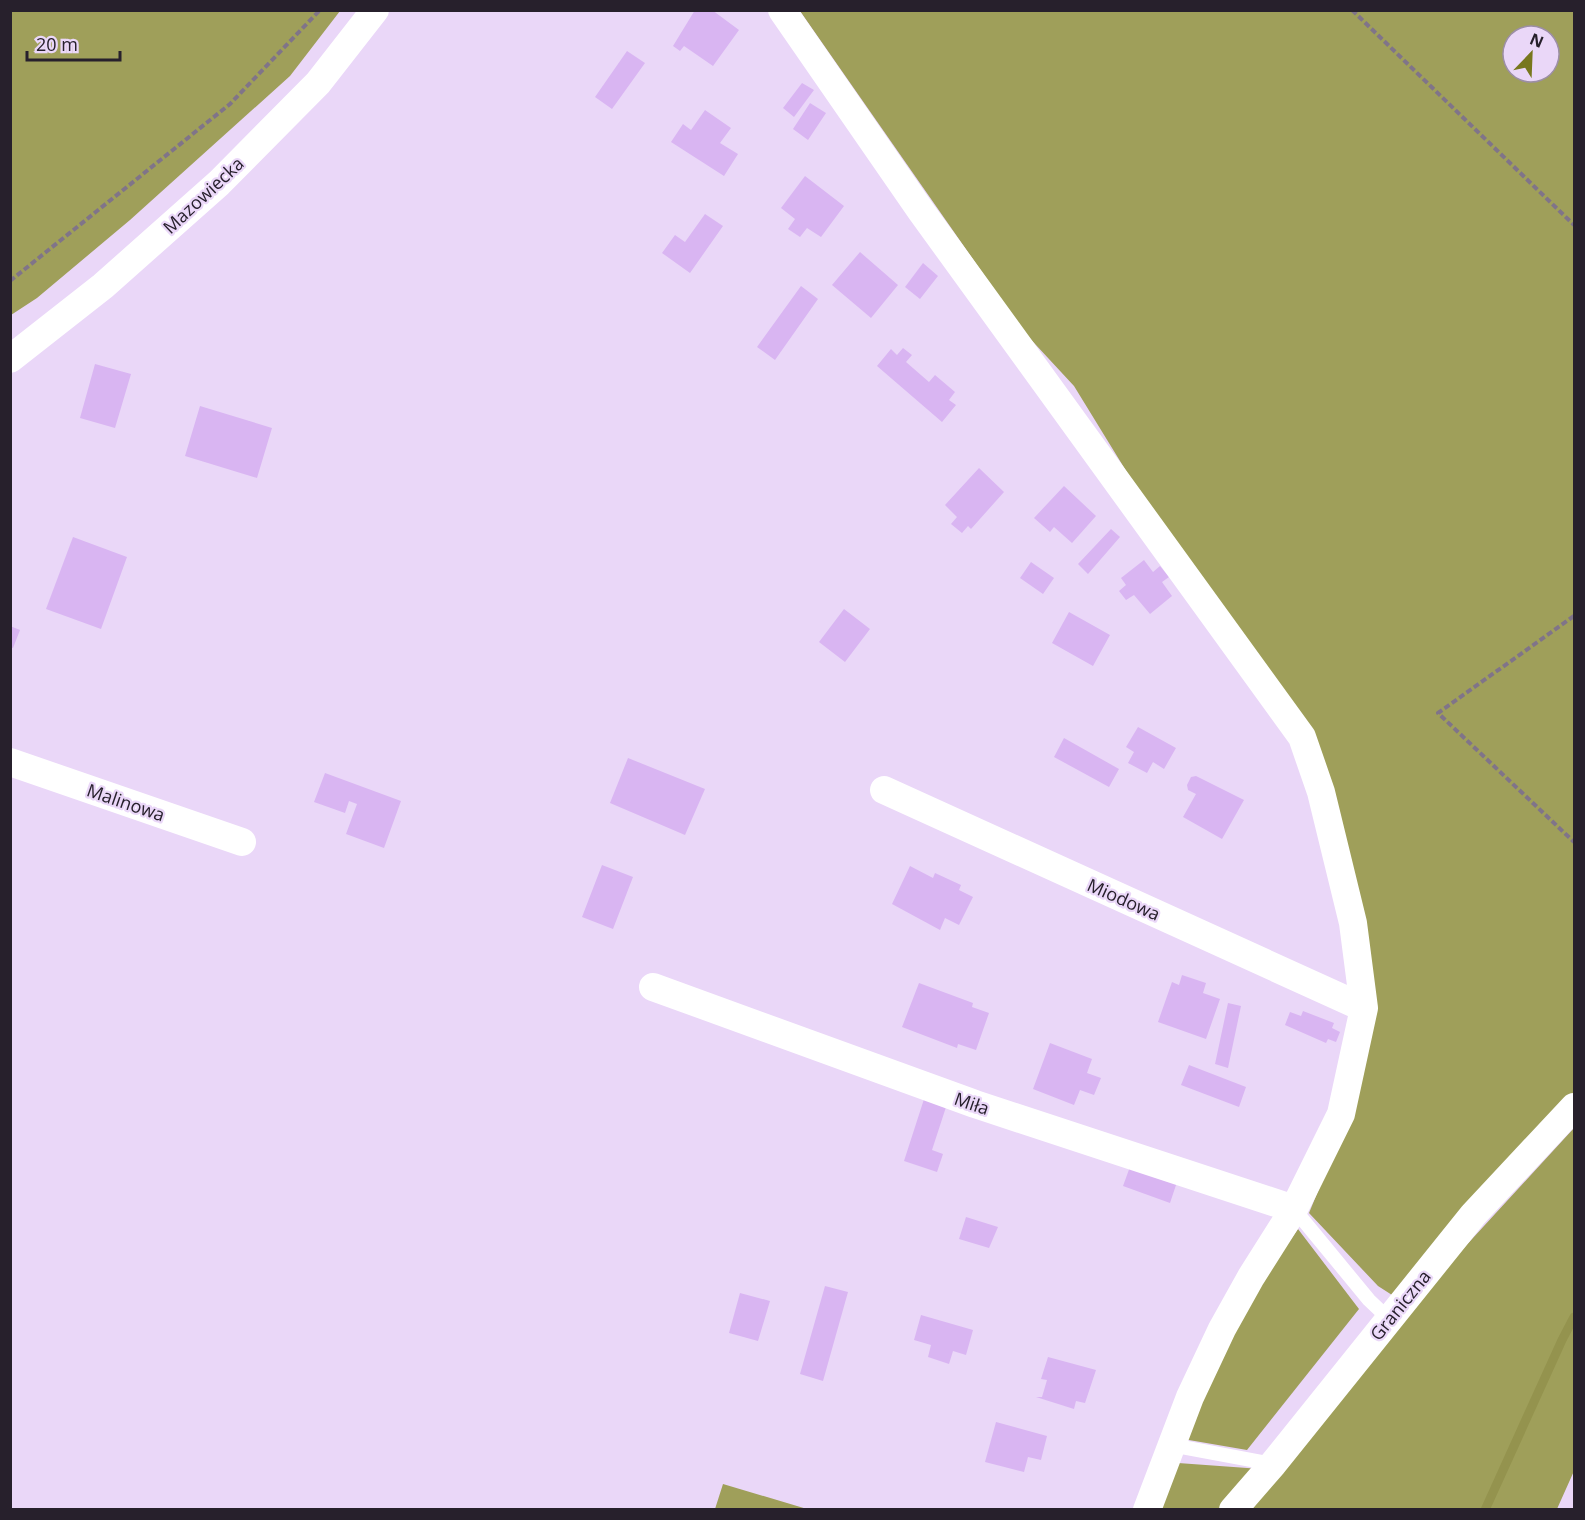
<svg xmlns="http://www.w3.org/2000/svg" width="1585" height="1520" viewBox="0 0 1585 1520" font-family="'Open Sans',sans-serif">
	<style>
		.forest { fill: #9f9f5a; fill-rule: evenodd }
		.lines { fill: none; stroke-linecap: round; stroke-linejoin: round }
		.stream { stroke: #94934e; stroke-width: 9 }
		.building { fill: #d9b5f2 }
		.path { stroke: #807489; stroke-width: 4; stroke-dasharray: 6 3; stroke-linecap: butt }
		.service { stroke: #fff; stroke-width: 14 }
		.minor { stroke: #fff; stroke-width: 28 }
		.labels { text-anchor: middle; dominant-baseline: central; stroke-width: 4.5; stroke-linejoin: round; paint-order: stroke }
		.street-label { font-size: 18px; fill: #27202c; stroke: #ead7f8 }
	</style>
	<rect width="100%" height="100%" fill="#ead7f8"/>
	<path class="forest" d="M11,10H340V11L290,76L130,220L37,298L11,315Z
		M800,11H1574V1097L1392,1295L1378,1286L1309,1213L1347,1121L1368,1051L1341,821L1074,386L1023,331ZM1513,36H1549V72H1513Z
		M1574,1128V1471L1557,1509L1245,1510L1393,1325Z
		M1298,1229L1359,1309L1247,1450L1183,1439L1236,1317Z
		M1178,1463L1261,1469L1223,1509L1161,1510Z
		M723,1484L807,1509H715Z"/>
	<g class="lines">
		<path class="stream" d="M1485,1510L1562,1340L1574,1317"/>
	</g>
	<path class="building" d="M695,10H712L739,30L713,66L684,46L680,51L673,46Z
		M627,51L645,63L612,109L595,97Z
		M802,83L814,90L794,117L783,108Z
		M810,103L826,113L808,140L793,129Z
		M705,110L731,128L720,143L738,154L724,176L671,142L683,124L691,130Z
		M805,176L844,206L821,237L807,228L800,237L788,229L795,219L781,208Z
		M705,214L723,226L690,273L662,253L675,235L685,242Z
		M860,252L898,285L871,318L832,285Z
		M923,263L938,276L920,299L905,287Z
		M801,286L818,299L775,360L757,347Z
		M903,348L912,355L906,362L929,382L935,375L955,392L949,400L956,405L942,422L877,366L891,349L897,355Z
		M95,364L131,374L115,428L80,418Z
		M200,406L272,428L257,478L185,456Z
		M979,468L1004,492L971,529L968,526L962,533L951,524L957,517L945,505Z
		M1064,486L1096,516L1072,543L1054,527L1050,532L1034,518Z
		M1111,529L1120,537L1088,574L1078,564Z
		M73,537L127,557L101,629L46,609Z
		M1144,560L1153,572L1160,566L1169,577L1162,582L1172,596L1150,614L1134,595L1126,600L1119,591L1126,585L1121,578Z
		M1031,562L1054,578L1043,594L1020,578Z
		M844,609L870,629L845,662L819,642Z
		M1069,612L1110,635L1093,666L1052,643Z
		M10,626L20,630L13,648L10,647Z
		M1138,727L1176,748L1164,769L1153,762L1147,773L1128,763L1134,752L1126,747Z
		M1064,738L1119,769L1109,787L1054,757Z
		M628,758L705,789L685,835L610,803Z
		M325,773L401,801L384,848L346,834L357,804L349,801L345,813L314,802Z
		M1196,776L1244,800L1222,839L1183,817L1196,794L1188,790L1187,785L1191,777Z
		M602,865L633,877L613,929L582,917Z
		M910,866L933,878L935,873L961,885L959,890L973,897L959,925L945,918L940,930L892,904Z
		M1182,975L1206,983L1203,993L1220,999L1206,1039L1158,1022L1172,982L1179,985Z
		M919,983L973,1003L972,1007L989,1013L976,1050L958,1044L957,1048L902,1027Z
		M1228,1003L1241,1006L1228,1068L1215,1064Z
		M1303,1011L1334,1023L1332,1028L1340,1032L1336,1042L1328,1039L1326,1043L1285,1025L1290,1012L1301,1016Z
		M1050,1043L1092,1059L1087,1073L1101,1078L1094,1095L1080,1090L1074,1105L1033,1089Z
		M1189,1065L1246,1087L1239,1107L1181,1085Z
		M925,1096L947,1104L932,1150L943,1154L937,1172L904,1161Z
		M1131,1164L1178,1179L1170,1203L1123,1186Z
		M966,1217L998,1227L989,1248L959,1239Z
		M825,1286L848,1292L823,1381L800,1374Z
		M740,1293L770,1301L758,1341L729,1333Z
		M921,1315L973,1330L966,1355L953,1351L949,1364L928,1357L931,1345L914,1340Z
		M1048,1357L1096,1370L1085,1403L1076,1401L1074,1409L1036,1397H1042L1047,1380L1041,1379Z
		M996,1422L1047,1436L1041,1460L1028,1457L1024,1472L985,1462Z"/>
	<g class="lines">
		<path class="path" d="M1352,10L1574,225
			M10,281L230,104L320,10
			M1574,616L1438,713L1574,842"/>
		<path class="service" d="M1294,1209L1369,1300L1389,1319
			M1171,1445L1273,1464"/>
		<path class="minor" d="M782,10L921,211L1302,737L1321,792L1353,923L1364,1008L1341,1114L1294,1209L1251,1277L1222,1329L1190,1397L1147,1510
			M10,359L103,286L219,183L318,83L375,10
			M10,762L242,842
			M884,790L1364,1008
			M653,987L975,1104L1294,1209
			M1233,1510L1273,1464L1473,1215L1574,1107"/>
	</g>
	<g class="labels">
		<g class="street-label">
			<text transform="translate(203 195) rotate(-43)">Mazowiecka</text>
			<text transform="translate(126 802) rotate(19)">Malinowa</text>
			<text transform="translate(1124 899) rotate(24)">Miodowa</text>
			<text transform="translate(972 1103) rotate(19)">Miła</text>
			<text transform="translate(1400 1305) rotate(-51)">Graniczna</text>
		</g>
	</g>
	<rect width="1585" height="1520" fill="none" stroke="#27202c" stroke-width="24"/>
	<g transform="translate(1531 54) rotate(23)"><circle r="28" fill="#ead7f8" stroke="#9c8ea6" stroke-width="1.5"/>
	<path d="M0-4.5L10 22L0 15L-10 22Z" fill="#78771d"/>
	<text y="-9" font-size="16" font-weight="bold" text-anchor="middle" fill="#27202c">N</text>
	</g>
	<path d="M27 51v9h93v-9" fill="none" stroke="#27202c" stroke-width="3"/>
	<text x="36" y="51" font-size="18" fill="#27202c" stroke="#ead7f8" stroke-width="4.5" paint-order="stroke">20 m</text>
</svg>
